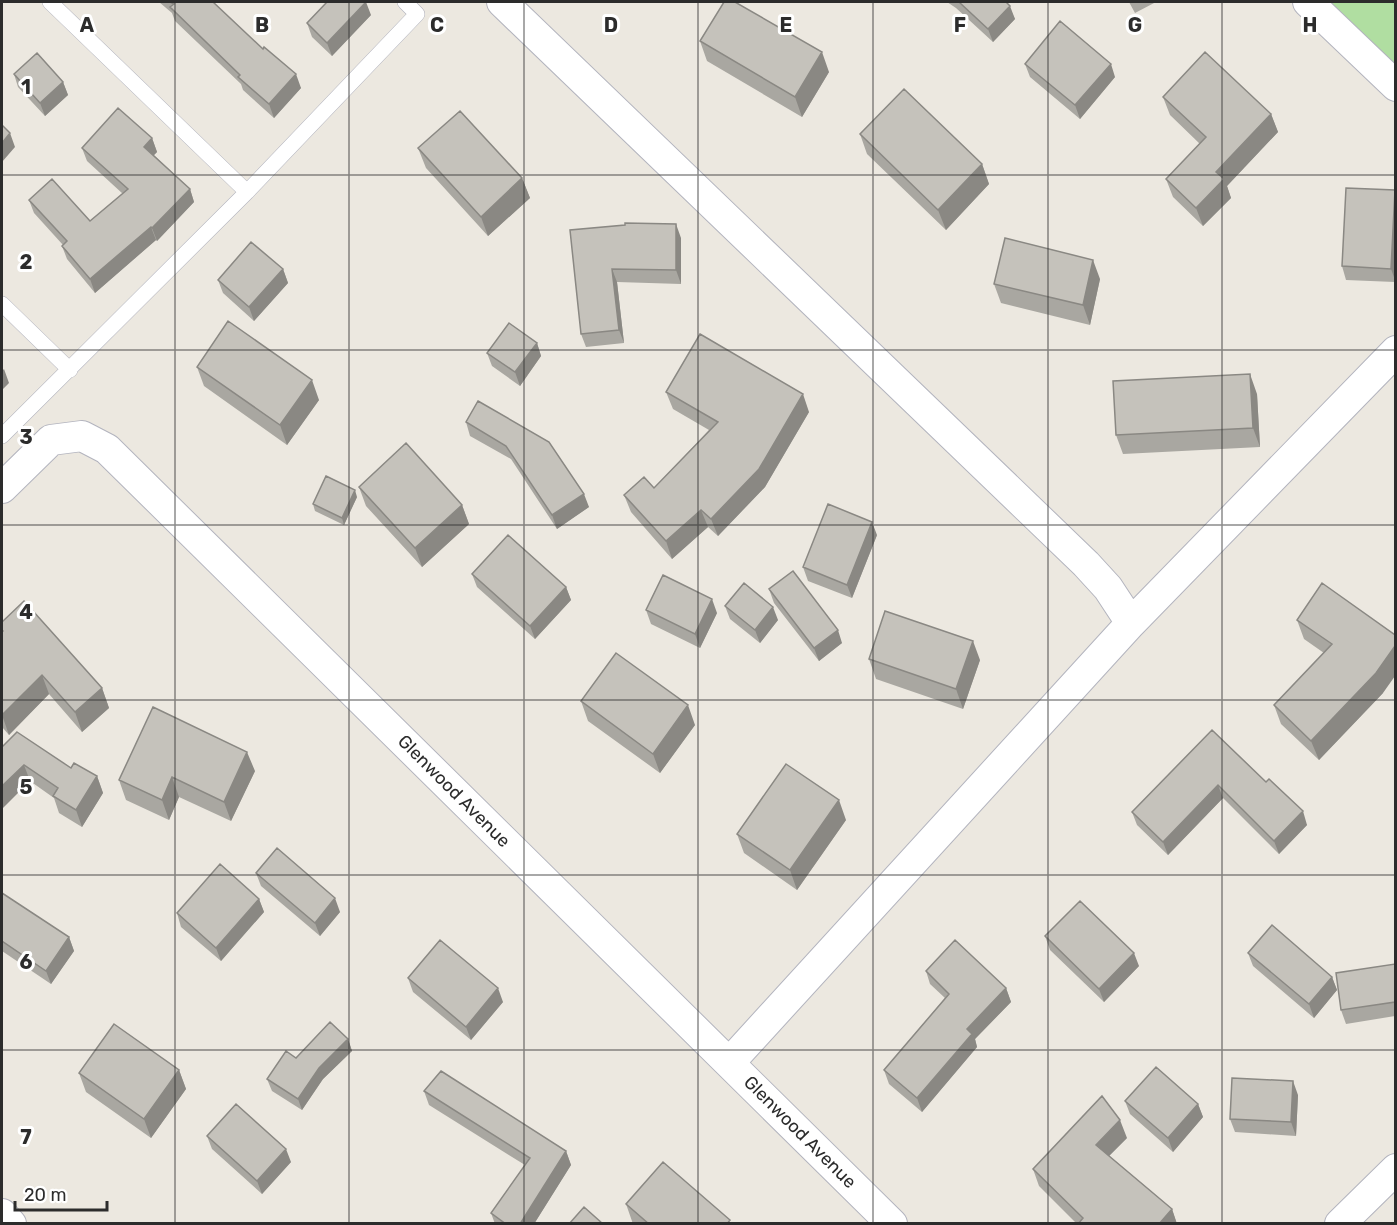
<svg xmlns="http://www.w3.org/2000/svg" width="1397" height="1225" viewBox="0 0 1397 1225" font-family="Rubik,sans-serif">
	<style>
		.green { fill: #b0dea1 }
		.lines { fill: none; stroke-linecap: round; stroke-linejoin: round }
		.service-casing { stroke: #b3b4be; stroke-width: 16 }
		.minor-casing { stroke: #b3b4be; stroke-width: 32 }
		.service { stroke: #fff; stroke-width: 15 }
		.minor { stroke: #fff; stroke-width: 30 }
		.wall { fill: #a9a7a1 }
		.shaded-wall { fill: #8a8883 }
		.building { fill: #c5c2bb; stroke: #8a8883; stroke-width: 1.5 }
		.grid { fill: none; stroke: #2c2c2c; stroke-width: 1.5; stroke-opacity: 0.55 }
		.labels { text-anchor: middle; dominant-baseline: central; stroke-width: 6; stroke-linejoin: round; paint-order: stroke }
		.street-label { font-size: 18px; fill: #2c2c2c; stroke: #fff }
		.grid-label { font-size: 20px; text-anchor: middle; font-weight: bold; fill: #2c2c2c; stroke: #fff; stroke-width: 6; stroke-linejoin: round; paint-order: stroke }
	</style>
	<rect width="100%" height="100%" fill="#ece8e0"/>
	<path class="green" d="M1321,2H1395V71Z"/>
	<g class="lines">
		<g class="service-casing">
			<path id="service" d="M50,2L247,192
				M2,304L70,370
				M2,436L247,192L417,14L405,2"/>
		</g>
		<g class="minor-casing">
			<path id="minor" d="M502,2L1086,564L1108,588L1131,623
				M1308,2L1396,86
				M2,488L51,440L82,436L107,449L892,1224
				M730,1062L1131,623L1396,351
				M2,1214L11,1224
				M1340,1224L1396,1169"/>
		</g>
		<use href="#service" class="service"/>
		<use href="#minor" class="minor"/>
	</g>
	<path class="wall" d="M159,2H213L301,88L274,118L243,90L241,84L175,21L172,13Z
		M947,2H1006L1015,19L993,42L956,8Z
		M1129,2H1156L1135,13Z
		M371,15L332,56L312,37L307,23Z
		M700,41L829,72L802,117L707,61Z
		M1025,64L1115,77L1080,119L1030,77Z
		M14,74L63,82L68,95L45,116L18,87Z
		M1163,97L1271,114L1278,132L1227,186L1231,198L1203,226L1173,197L1166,179L1200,144L1170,115Z
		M860,134L982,164L989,184L946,230L867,154Z
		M152,138L157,152L154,155L190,189L194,202L157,241L156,240L95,293L67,259L62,246L63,245L34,213L29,200L90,221L123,194L87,161L82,148Z
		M418,148L522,178L530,198L488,236L426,168Z
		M1395,190V282L1346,280L1342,266Z
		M570,230L681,238V284L617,282L624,343L586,347L581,334Z
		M283,269L288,283L254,321L223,293L218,280Z
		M1100,279L1090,325L1001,303L994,284Z
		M537,343L541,356L520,386L492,366L487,353Z
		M197,367L319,400L287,445L204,386Z
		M666,392L809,412L765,487L718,536L708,527L672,559L631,512L624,495L654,488L709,430L673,409Z
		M1257,394L1260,447L1123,454L1116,435Z
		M478,401L589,507L557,529L511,459L470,436L466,422Z
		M359,487L462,505L469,524L422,567L366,506Z
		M357,497L344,525L315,511L313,504Z
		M877,535L852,598L808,581L803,567Z
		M472,574L566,587L571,600L535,639L477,587Z
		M1322,583L1383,693L1319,760L1281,724L1274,705L1324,653L1304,639L1297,620Z
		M769,589L842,643L819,661L774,603Z
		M725,606L778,620L760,643L730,619Z
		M646,610L717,613L700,648L651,624Z
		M2,622L102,688L109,708L82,732L49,694L9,735L2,727Z
		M869,659L980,660L963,709L876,679Z
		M581,701L695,725L660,773L588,721Z
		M1212,730L1307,825L1279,854L1223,798L1168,855L1137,825L1132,812Z
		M2,747L97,776L103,793L82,827L59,813L54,798L30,781Z
		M255,771L231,821L179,797L169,820L126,800L119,780Z
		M846,820L797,890L744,853L737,834Z
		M256,873L340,912L320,936L261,886Z
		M2,893L69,937L74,951L51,984L2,951Z
		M259,899L264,912L221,961L181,927L177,913Z
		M1045,936L1139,966L1104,1002L1050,950Z
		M1248,953L1332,977L1337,990L1314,1018L1253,966Z
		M1395,964V1016L1346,1024L1341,1010Z
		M926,971L1006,988L1011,1002L975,1039L977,1047L922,1112L889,1084L884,1070L945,998L930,984Z
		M408,978L503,1002L471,1040L413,992Z
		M348,1039L352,1051L323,1079L302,1110L272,1091L267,1079L296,1058Z
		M179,1070L186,1089L151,1138L86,1092L79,1073Z
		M424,1091L566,1151L571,1165L534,1224H495L491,1213L525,1165L429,1105Z
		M1298,1095L1296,1136L1235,1132L1230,1119Z
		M1125,1101L1198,1104L1203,1117L1173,1152L1130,1114Z
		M207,1136L291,1162L262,1194L212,1149Z
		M1127,1138L1109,1156L1172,1209L1177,1224H1077L1039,1186L1033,1169Z
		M626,1204L732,1224H633Z"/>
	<path class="shaded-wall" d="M366,2L371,15L332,56L327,43Z
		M1010,6L1015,19L993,42L988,29Z
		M822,52L829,72L802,117L795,97Z
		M1111,64L1115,77L1080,119L1075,105Z
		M296,74L301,88L274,118L269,104Z
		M63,82L68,95L45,116L40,103Z
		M1271,114L1278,132L1227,186L1231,198L1203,226L1196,208L1216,172Z
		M10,133L15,147L2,162V143Z
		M152,138L157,152L149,160L144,147Z
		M982,164L989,184L946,230L938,210Z
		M522,178L530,198L488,236L481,217Z
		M190,189L194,202L157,241L152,228Z
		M1395,193V280L1391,269Z
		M676,224L681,238V284L676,270Z
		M151,227L156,240L95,293L90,279Z
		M1093,260L1100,279L1090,325L1083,305Z
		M283,269L288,283L254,321L249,307Z
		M612,269L617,282L624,343L619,330Z
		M537,343L541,356L520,386L515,372Z
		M4,369L9,383L2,390V371Z
		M1250,374L1257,394L1260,447L1253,428Z
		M312,380L319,400L287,445L280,425Z
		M803,394L809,412L765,487L718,536L711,519Z
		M355,490L357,497L344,525L342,518Z
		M584,494L589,507L557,529L552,515Z
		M462,505L469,524L422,567L415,548Z
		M701,510L708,527L672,559L666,541Z
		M872,522L877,535L852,598L847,585Z
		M566,587L571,600L535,639L530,626Z
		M712,599L717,613L700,648L695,634Z
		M773,607L778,620L760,643L755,630Z
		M838,630L842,643L819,661L814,648Z
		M973,641L980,660L963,709L956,689Z
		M1395,646V676L1383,693L1319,760L1311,741Z
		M42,675L49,694L9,735L2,715Z
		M102,688L109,708L82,732L75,712Z
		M688,705L695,725L660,773L653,754Z
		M247,752L255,771L231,821L224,802Z
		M24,765L30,781L2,809V786Z
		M97,776L103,793L82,827L76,810Z
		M172,777L179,797L169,820L162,800Z
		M1218,785L1223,798L1168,855L1163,842Z
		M839,800L846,820L797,890L790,870Z
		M1303,811L1307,825L1279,854L1274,841Z
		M335,898L340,912L320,936L315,923Z
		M259,899L264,912L221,961L216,948Z
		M69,937L74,951L51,984L46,971Z
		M1134,953L1139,966L1104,1002L1099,989Z
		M1332,977L1337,990L1314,1018L1309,1004Z
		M498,988L503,1002L471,1040L466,1027Z
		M1006,988L1011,1002L975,1039L977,1047L922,1112L917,1098L967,1029Z
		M348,1039L352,1051L323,1079L302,1110L298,1099L319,1068Z
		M179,1070L186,1089L151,1138L144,1119Z
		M1293,1081L1298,1095L1296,1136L1291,1122Z
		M1198,1104L1203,1117L1173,1152L1168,1138Z
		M1120,1120L1127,1138L1102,1163L1096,1145Z
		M286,1149L291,1162L262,1194L257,1181Z
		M566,1151L571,1165L534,1224H520Z
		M1172,1209L1177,1224H1159Z"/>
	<path class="building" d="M170,2H213L263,49L264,47L296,74L269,104L238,77L240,75L170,7L174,4Z
		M327,2H366L327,43L307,23Z
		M724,2H735L822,52L795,97L700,41Z
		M959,2H1006L1010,6L988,29Z
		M1060,21L1111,64L1075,105L1025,64Z
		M1205,52L1271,114L1216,172L1224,179L1196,208L1166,179L1206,137L1163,97Z
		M37,53L63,82L40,103L14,74Z
		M904,89L982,164L938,210L860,134Z
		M118,108L152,138L144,147L190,189L152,228L151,227L90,279L62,246L67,241L29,200L52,179L90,221L128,189L82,148Z
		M460,111L522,178L481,217L418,148Z
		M2,125L10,133L2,143Z
		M1346,188L1395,190L1391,269L1342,266Z
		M625,223L676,224V270L612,269L619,330L581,334L570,230L625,225Z
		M1005,238L1093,260L1083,305L994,284Z
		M251,242L283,269L249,307L218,280Z
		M228,321L312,380L280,425L197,367Z
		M509,323L537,343L515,372L487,353Z
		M700,334L803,394L759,469L711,519L701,510L666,541L624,495L644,477L654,488L718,422L666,392Z
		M1250,374L1253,428L1116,435L1113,381Z
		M478,401L549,442L584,494L552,515L506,446L466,422Z
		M406,443L462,505L415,548L359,487Z
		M326,476L355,490L342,518L313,504Z
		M828,504L872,522L847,585L803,567Z
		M508,535L566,587L530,626L472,574Z
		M793,571L838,630L814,648L769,589Z
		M663,575L712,599L695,634L646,610Z
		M744,583L773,607L755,630L725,606Z
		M1322,583L1395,635V646L1376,673L1311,741L1274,705L1332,644L1297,620Z
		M24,601L102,688L75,712L42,675L2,715V632L3,631L2,630V622Z
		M885,611L973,641L956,689L869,659Z
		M616,653L688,705L653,754L581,701Z
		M153,707L247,752L224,802L172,777L162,800L119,780Z
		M1212,730L1266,782L1269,779L1303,811L1274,841L1218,785L1163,842L1132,812Z
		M17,732L71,768L74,763L97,776L76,810L53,796L58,788L24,765L2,786V747Z
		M786,764L839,800L790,870L737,834Z
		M277,848L335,898L315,923L256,873Z
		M220,864L259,899L216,948L177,913Z
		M2,893L69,937L46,971L2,941Z
		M1080,901L1134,953L1099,989L1045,936Z
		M1272,925L1332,977L1309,1004L1248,953Z
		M440,940L498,988L466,1027L408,978Z
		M955,940L1006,988L967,1029L972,1034L917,1098L884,1070L949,994L926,971Z
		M1395,964V1002L1341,1010L1336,973Z
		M330,1022L348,1039L319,1068L298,1099L267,1079L286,1051L296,1058Z
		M114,1024L179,1070L144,1119L79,1073Z
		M1156,1067L1198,1104L1168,1138L1125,1101Z
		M441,1071L566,1151L520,1224H506L491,1213L530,1158L424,1091Z
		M1232,1078L1293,1081L1291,1122L1230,1119Z
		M1102,1096L1120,1120L1096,1145L1172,1209L1159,1224H1078L1083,1218L1033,1169Z
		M236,1104L286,1149L257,1181L207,1136Z
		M663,1162L730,1220L727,1224H649L626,1204Z
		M584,1207L603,1224H569Z"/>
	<path class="grid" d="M175,2V1224M349,2V1224M524,2V1224M698,2V1224M873,2V1224M1048,2V1224M1222,2V1224M2,175H1396M2,350H1396M2,525H1396M2,700H1396M2,875H1396M2,1050H1396"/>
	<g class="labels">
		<g class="street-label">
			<text transform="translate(454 791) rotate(45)">Glenwood Avenue</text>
			<text transform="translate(800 1132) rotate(45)">Glenwood Avenue</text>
		</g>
	</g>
	<g class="grid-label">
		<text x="87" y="32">A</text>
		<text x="262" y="32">B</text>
		<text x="437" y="32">C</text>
		<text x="611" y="32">D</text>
		<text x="786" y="32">E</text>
		<text x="960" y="32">F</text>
		<text x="1135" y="32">G</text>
		<text x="1310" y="32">H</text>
		<text x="26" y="94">1</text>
		<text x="26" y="269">2</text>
		<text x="26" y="444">3</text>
		<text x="26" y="619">4</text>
		<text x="26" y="794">5</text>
		<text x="26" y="969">6</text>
		<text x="26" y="1144">7</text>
	</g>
	<rect width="1397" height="1225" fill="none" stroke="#2c2c2c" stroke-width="6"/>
	<path d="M15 1201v9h92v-9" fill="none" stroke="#2c2c2c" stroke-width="3"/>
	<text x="24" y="1201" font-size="18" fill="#2c2c2c" stroke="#ffffff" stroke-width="4.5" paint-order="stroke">20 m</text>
</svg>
